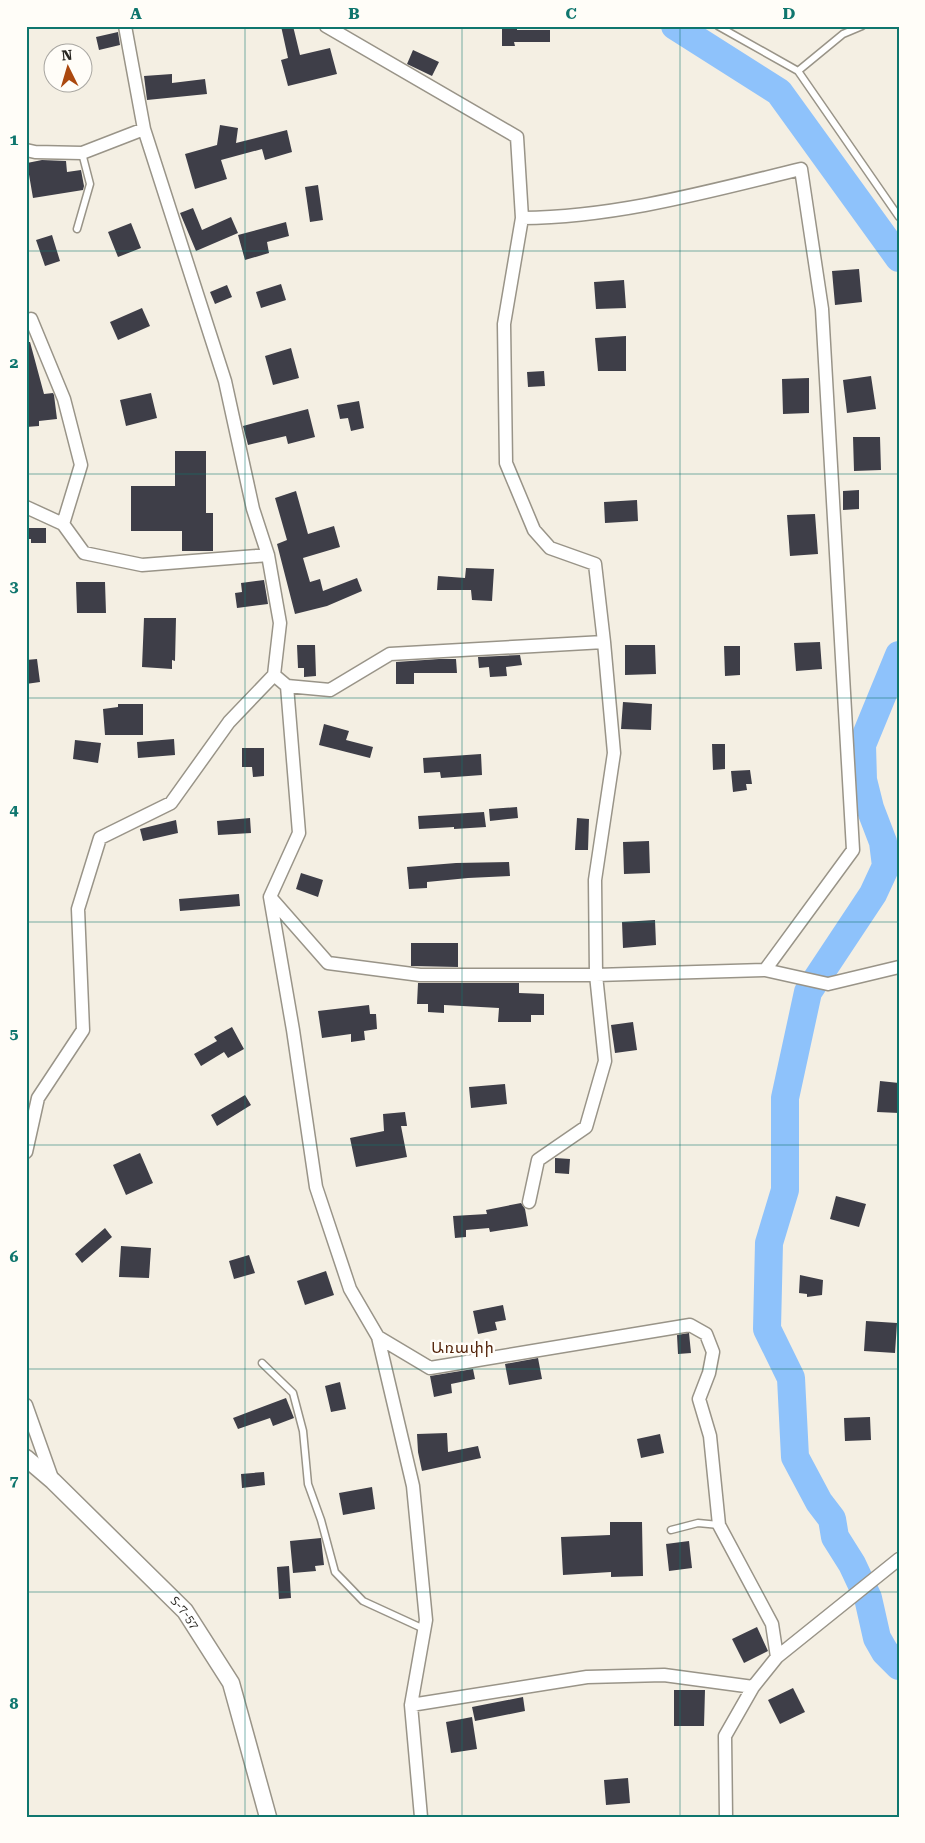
<svg xmlns="http://www.w3.org/2000/svg" width="925" height="1843" viewBox="0 0 925 1843" font-family="'Roboto Serif','Noto Sans Armenian',serif">
	<style>
		.lines { fill: none; stroke-linecap: round; stroke-linejoin: round }
		.river { stroke: #8ec2fb; stroke-width: 28 }
		.building { fill: #3e3e48 }
		.service-casing { stroke: #999488; stroke-width: 9 }
		.minor-casing { stroke: #999488; stroke-width: 15 }
		.tertiary-casing { stroke: #999488; stroke-width: 19 }
		.service { stroke: #fff; stroke-width: 6 }
		.minor { stroke: #fff; stroke-width: 12 }
		.tertiary { stroke: #fff; stroke-width: 16 }
		.grid { fill: none; stroke: #0f766e; stroke-width: 1; stroke-opacity: 0.55 }
		.labels { text-anchor: middle; dominant-baseline: central; stroke-width: 5; stroke-linejoin: round; paint-order: stroke }
		.street-label { font-size: 12px; fill: #282621; stroke: #fffdf8 }
		.quarter-label { font-size: 15px; letter-spacing: 1px; fill: #502007; stroke: #fffdf8 }
		.neatline { fill: none; stroke: #0f766e; stroke-width: 2 }
		.grid-label { font-size: 16px; text-anchor: middle; font-weight: bold; fill: #0f766e }
	</style>
	<rect width="100%" height="100%" fill="#f4efe3"/>
	<g class="lines">
		<path class="river" d="M675,26L779,92L899,258
			M899,655L862,745L863,780L870,808L883,842L886,866L873,894L808,992L785,1098V1190L769,1243L767,1329L791,1378L795,1457L819,1502L832,1519L835,1537L852,1564L868,1598L877,1638L885,1652L899,1666"/>
	</g>
	<path class="building" d="M281,26H293L300,55L330,48L337,74L288,86L281,60L288,58Z
		M502,26H517V30H550V42H514L515,46H502Z
		M118,32L120,45L99,50L96,37Z
		M413,50L439,62L432,76L407,64Z
		M172,74V83L205,79L207,94L147,100L144,76Z
		M220,125L238,128L236,143L287,130L292,152L265,160L262,149L221,160L227,179L195,189L185,154L217,145Z
		M42,160L66,161L67,172L81,170L84,186L83,190L33,198L27,163Z
		M318,185L323,220L310,222L305,187Z
		M193,208L202,230L231,217L238,233L196,251L180,213Z
		M286,222L289,236L267,242L269,253L245,260L238,235Z
		M131,223L141,248L118,257L108,232Z
		M52,235L60,261L45,266L36,240Z
		M859,269L862,302L835,305L832,271Z
		M624,280L626,308L596,309L594,282Z
		M281,284L286,300L261,308L256,292Z
		M227,285L232,297L215,304L210,292Z
		M142,308L150,326L118,340L110,322Z
		M626,336V371H598L595,338Z
		M26,342H30L44,394L53,393L54,395L57,419L39,421V426L26,427Z
		M291,348L299,378L273,385L265,356Z
		M544,371L545,386L528,387L527,372Z
		M871,376L876,409L847,413L843,380Z
		M809,378V413L783,414L782,379Z
		M151,393L157,418L126,426L120,400Z
		M359,401L364,428L351,431L348,418L340,419L337,405Z
		M308,409L315,437L288,444L286,436L248,445L243,426Z
		M853,437H880L881,470L854,471Z
		M175,451H206V513H213V551H182V531H131V486H175Z
		M859,490V509L843,510V491Z
		M296,491L308,534L334,526L340,547L303,558L310,582L320,579L323,591L357,578L362,591L327,606L295,614L277,544L287,540L275,498Z
		M637,500L638,521L605,523L604,502Z
		M815,514L818,554L790,556L787,515Z
		M26,528H46V543H31V539H26Z
		M466,568L494,569L492,601L472,600L471,590H437L438,576L465,578Z
		M264,580L268,604L237,608L235,593L242,592L241,583Z
		M76,582H105L106,613H77Z
		M144,618H176L175,661L172,660V669L142,667Z
		M820,642L822,669L796,671L794,643Z
		M297,645H315L316,676L304,677V668H298Z
		M625,645H655L656,674L625,675Z
		M724,646H740V675L725,676Z
		M520,655L522,665L506,667L507,676L490,677L489,667L479,668L478,657Z
		M37,659L40,682L26,684V660Z
		M439,659H456L457,673H414V684H396V662Z
		M623,702L652,704L651,730L621,729Z
		M118,704H143V735H105L103,709L118,707Z
		M324,724L349,731L346,740L373,747L370,758L319,745Z
		M174,739L175,755L138,758L137,742Z
		M75,740L101,743L98,763L73,759Z
		M712,744H725V769L713,770Z
		M242,748H264V776L253,777L252,767H242Z
		M481,754L482,775L441,778L440,772L424,773L423,758Z
		M750,770L752,784H746L747,790L733,792L731,771Z
		M517,807L518,818L490,821L489,809Z
		M484,812L486,827L454,829V827L419,829L418,816Z
		M250,818L251,833L218,835L217,821Z
		M577,818L589,819L588,850H575Z
		M176,820L178,833L143,841L140,829Z
		M649,841L650,873L624,874L623,842Z
		M509,862L510,876L468,878L427,882V888L409,889L407,867L456,863Z
		M301,873L323,880L318,897L296,889Z
		M239,894L240,906L180,911L179,899Z
		M655,920L656,945L623,948L622,922Z
		M411,943H458V967L411,966Z
		M418,983H519V993L544,994V1015H531V1022H498L499,1008L444,1005V1013L428,1012V1004H417Z
		M369,1005L370,1014H376L377,1029L364,1031L365,1040L351,1042V1034L322,1038L318,1011Z
		M633,1022L637,1050L615,1053L611,1025Z
		M232,1027L244,1049L228,1058L224,1052L201,1066L194,1054L217,1041L214,1037Z
		M880,1081L899,1083V1113L877,1112Z
		M505,1084L507,1104L471,1108L469,1087Z
		M245,1095L251,1105L217,1126L211,1115Z
		M405,1112L407,1126H401L407,1157L356,1167L350,1138L384,1131L383,1114Z
		M140,1153L153,1183L126,1195L113,1165Z
		M555,1158L570,1159L569,1174L555,1173Z
		M836,1196L866,1204L859,1227L830,1219Z
		M521,1203L525,1209L528,1226L490,1232L489,1228L466,1230V1237L455,1238L453,1216L487,1214L486,1210Z
		M105,1228L112,1237L82,1263L75,1254Z
		M121,1246L151,1248L149,1278L119,1277Z
		M249,1255L255,1273L234,1279L229,1261Z
		M326,1271L334,1295L305,1305L297,1281Z
		M800,1275L823,1280L822,1295L807,1297V1294L799,1293Z
		M503,1305L506,1320L495,1322L497,1330L478,1334L473,1311Z
		M866,1321L897,1323L895,1353L864,1351Z
		M689,1333L691,1353L678,1354L677,1335Z
		M538,1358L542,1379L509,1385L505,1364Z
		M473,1369L475,1379L451,1384L452,1393L434,1397L430,1376Z
		M340,1382L346,1409L331,1412L325,1386Z
		M286,1398L294,1418L273,1426L270,1418L238,1429L233,1418Z
		M870,1417L871,1440L845,1441L844,1418Z
		M447,1433L448,1452L478,1446L481,1458L422,1471L418,1452L417,1434Z
		M660,1434L664,1453L641,1458L637,1439Z
		M264,1472L265,1485L242,1488L241,1474Z
		M372,1487L375,1509L343,1515L339,1493Z
		M610,1522H642L643,1576L611,1577V1572L563,1575L561,1537L610,1535Z
		M321,1538L324,1565L315,1566L316,1571L293,1573L290,1541Z
		M689,1541L692,1568L669,1571L666,1544Z
		M289,1566L291,1598L279,1599L277,1567Z
		M757,1627L768,1651L744,1663L732,1639Z
		M793,1688L805,1712L780,1724L768,1700Z
		M674,1690H705L704,1726H674Z
		M523,1697L525,1711L475,1721L472,1707Z
		M472,1717L477,1749L451,1753L446,1722Z
		M628,1778L630,1803L606,1805L604,1780Z"/>
	<g class="lines">
		<g class="service-casing">
			<path id="service" d="M718,26L798,71L843,34L862,26
				M798,71L899,217
				M77,229L90,184L82,153
				M262,1363L293,1393L303,1431L308,1484L321,1520L335,1572L363,1601L424,1629
				M671,1530L698,1523L719,1525"/>
		</g>
		<g class="minor-casing">
			<path id="minor" d="M125,26L144,129L225,381L253,509L268,555L280,623L274,675L287,686L299,833L270,897L293,1030L316,1187L350,1289L378,1337L413,1486L426,1620L411,1705L421,1817
				M326,26L517,137L522,218L504,324L506,463L534,530L550,548L595,564L604,642L614,753L595,880L596,975L605,1061L586,1127L538,1160L529,1202
				M26,150L35,152L82,153L144,129
				M522,218C618,217 710,191 801,169L822,309L853,850L765,970
				M31,319L64,399L81,465L63,524L84,553L142,565L268,555
				M26,507L63,524
				M287,686L330,690L390,654L604,642
				M270,897L328,963L420,975H596L765,970L828,984L899,967
				M26,1152L38,1098L83,1030L78,909L100,838L171,803L229,722L274,675
				M378,1337L430,1368L690,1325L706,1334L713,1352L709,1373L699,1399L710,1436L719,1525L772,1624L777,1657
				M26,1405L53,1481
				M411,1705L587,1677L664,1675L753,1687L777,1657L899,1559
				M726,1817L725,1736L753,1687"/>
		</g>
		<g class="tertiary-casing">
			<g id="tertiary">
				<path id="s1" d="M26,1458L53,1481L185,1611L231,1683L268,1817"/>
			</g>
		</g>
		<use href="#service" class="service"/>
		<use href="#minor" class="minor"/>
		<use href="#tertiary" class="tertiary"/>
	</g>
	<path class="grid" d="M245,26V1817M462,26V1817M680,26V1817M26,251H899M26,474H899M26,698H899M26,922H899M26,1145H899M26,1369H899M26,1592H899"/>
	<g class="labels">
		<g class="street-label">
			<text stroke="none"><textPath href="#s1" startOffset="222">Տ-7-57</textPath></text>
		</g>
		<g class="quarter-label">
			<text x="463" y="1348">Առափի</text>
		</g>
	</g>
	<rect width="925" height="1843" fill="none" stroke="#fffdf8" stroke-width="55"/>
	<g transform="translate(68 68) rotate(355)"><circle r="24" fill="#fffdf8" stroke="#a9a7a2"/>
	<path d="M0-4L9 19L0 12L-9 19Z" fill="#ab480e"/>
	<text y="-8" font-size="14" font-weight="bold" text-anchor="middle" fill="#282621">N</text>
	</g>
	<rect x="28" y="28" width="870" height="1788" class="neatline"/>
	<g class="grid-label">
		<text x="136" y="19">A</text>
		<text x="354" y="19">B</text>
		<text x="571" y="19">C</text>
		<text x="789" y="19">D</text>
		<text x="14" y="145">1</text>
		<text x="14" y="368">2</text>
		<text x="14" y="592">3</text>
		<text x="14" y="815">4</text>
		<text x="14" y="1039">5</text>
		<text x="14" y="1262">6</text>
		<text x="14" y="1486">7</text>
		<text x="14" y="1709">8</text>
	</g>
</svg>
